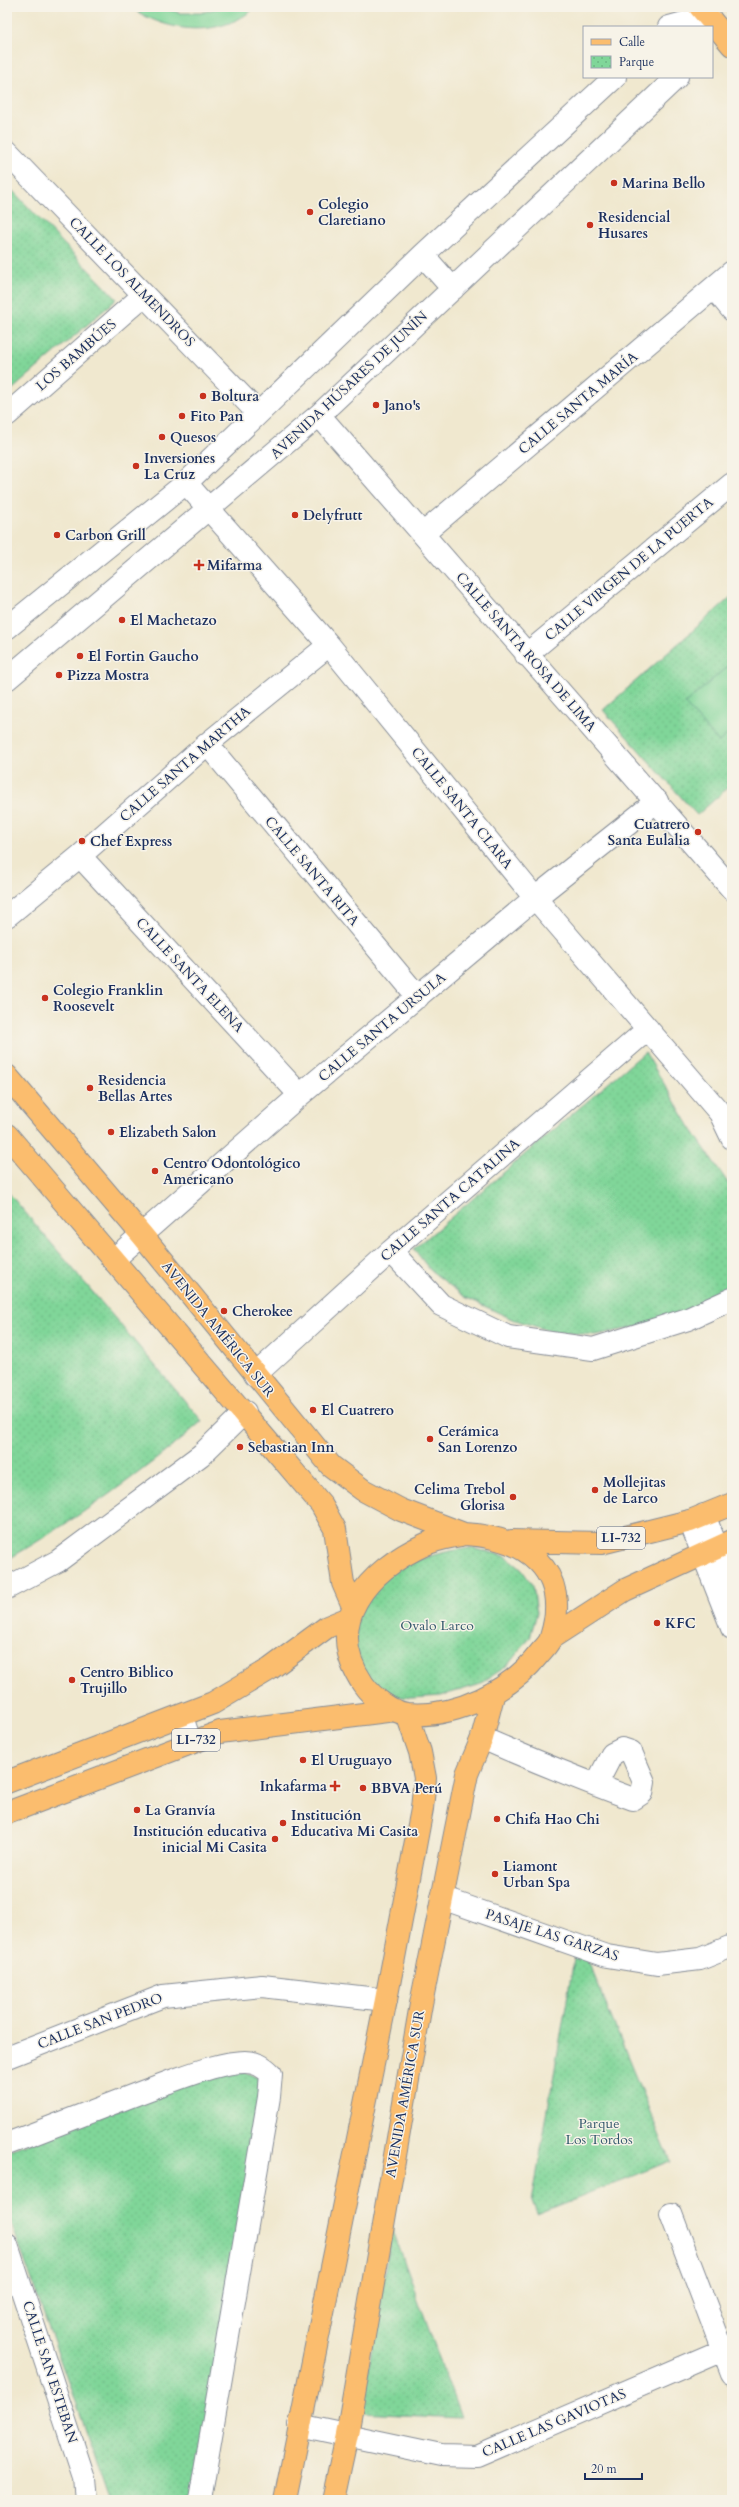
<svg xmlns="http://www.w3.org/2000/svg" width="739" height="2507" viewBox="0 0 739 2507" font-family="Cardo,serif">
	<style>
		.park { fill: url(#park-dots); stroke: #4e827c }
		.pitch { fill: #80d699; stroke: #4e827c }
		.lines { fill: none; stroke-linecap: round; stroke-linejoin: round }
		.minor-casing { stroke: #868c96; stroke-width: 24 }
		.major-casing { stroke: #868c96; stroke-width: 24 }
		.minor { stroke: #fff; stroke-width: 22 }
		.major { stroke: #fbbd6e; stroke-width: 22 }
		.poi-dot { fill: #c8321e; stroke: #f7f3e8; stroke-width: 1.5 }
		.labels { text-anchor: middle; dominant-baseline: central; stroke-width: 3; stroke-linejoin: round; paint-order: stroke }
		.shield { fill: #f7f3e8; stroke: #5d6a87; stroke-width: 1 }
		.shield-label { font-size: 13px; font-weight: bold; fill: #1b2f5e }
		.poi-label { font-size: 14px; font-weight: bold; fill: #1b2f5e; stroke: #f7f3e8; text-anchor: start }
		.street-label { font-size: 14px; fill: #1b2f5e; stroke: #f7f3e8 }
		.park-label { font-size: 14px; fill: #34596d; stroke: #f7f3e8 }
	</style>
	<defs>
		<pattern id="park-dots" width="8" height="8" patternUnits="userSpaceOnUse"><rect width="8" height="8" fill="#80d699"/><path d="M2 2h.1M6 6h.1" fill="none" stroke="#6eb886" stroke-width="1.8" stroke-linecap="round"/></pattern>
	</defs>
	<rect width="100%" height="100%" fill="#f7f3e8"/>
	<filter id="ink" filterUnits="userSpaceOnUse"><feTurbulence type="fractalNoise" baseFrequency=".025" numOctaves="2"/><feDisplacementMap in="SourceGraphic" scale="8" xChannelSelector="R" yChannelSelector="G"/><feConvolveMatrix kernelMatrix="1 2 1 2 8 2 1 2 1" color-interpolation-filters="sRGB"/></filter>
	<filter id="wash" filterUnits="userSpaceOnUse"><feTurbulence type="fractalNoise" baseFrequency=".012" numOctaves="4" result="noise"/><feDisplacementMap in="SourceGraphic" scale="16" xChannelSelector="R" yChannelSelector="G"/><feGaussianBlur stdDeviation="0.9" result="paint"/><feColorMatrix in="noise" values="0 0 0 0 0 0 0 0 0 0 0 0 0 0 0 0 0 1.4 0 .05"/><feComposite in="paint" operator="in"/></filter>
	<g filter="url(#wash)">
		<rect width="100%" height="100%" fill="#f0e8cf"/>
		<path class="park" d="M7,185L117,299L7,394Z
			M732,596V784L697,815L603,710Z
			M645,1052L690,1127L732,1189V1286L677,1319L596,1335L554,1332L512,1319L465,1297L430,1270L414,1249Z
			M7,1191L202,1421C142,1474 76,1519 7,1560Z
			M471,1548L506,1556L522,1570L533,1586L537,1613L530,1637L507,1666L478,1685L440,1696L412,1698L385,1695L354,1671C354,1660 352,1614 356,1607C376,1569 432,1552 471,1548Z
			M578,1936L670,2161L537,2214L532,2201Z
			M224,2070L247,2073L267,2082L198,2500H110L7,2211V2151Z
			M392,2228L461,2418L361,2413Z"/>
		<path class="pitch" d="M130,7H161L180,13H201L220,7H256C220,39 167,33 130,7Z
			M732,662V730L719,742L685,704Z"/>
	</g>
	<g filter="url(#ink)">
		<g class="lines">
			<g class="minor-casing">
				<path id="minor" d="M669,27L709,16
					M7,153L257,412
					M423,255L453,289
					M714,288L732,310
					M7,415L144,295
					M319,415L732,889
					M186,483L329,645L535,898L720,1113L732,1138
					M424,533L732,272
					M7,628L186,483L423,255L615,77
					M526,655L732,484
					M7,679L319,415L677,77
					M207,744L418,997
					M80,856L300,1095
					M7,916L80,856L207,744L329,645
					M391,1251L441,1305L508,1337L593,1349L688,1319L732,1299
					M113,1260L300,1095L535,898L657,801
					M255,1375L391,1251L648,1029
					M704,1515L732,1586
					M690,1521L732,1628
					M7,1588L58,1561L201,1455L245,1412
					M182,1717L190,1741
					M482,1738C532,1760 582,1780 633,1799L642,1793L644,1782L631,1752L622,1749L612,1754L596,1785
					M442,1898L607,1956L657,1964L700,1959L732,1946
					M7,2057L163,1996L262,1986L386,2000
					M7,2144C60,2124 112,2103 166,2083C189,2075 221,2062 245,2062C256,2062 263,2066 271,2074L269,2097L200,2500
					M671,2214L732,2374
					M7,2245L84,2478L86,2500
					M299,2425L441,2455L477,2456L732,2346"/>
			</g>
			<g class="major-casing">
				<path id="major" d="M700,7L732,45
					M7,1076L142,1235L331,1466L363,1490L401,1510L464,1534
					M7,1135L321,1504L335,1529L343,1583L353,1606
					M464,1534C525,1537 572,1570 551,1637C550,1643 543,1649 539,1654C510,1691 456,1718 407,1714C391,1712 372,1697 363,1684C321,1622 368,1570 426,1544C437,1539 452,1537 464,1534Z
					M511,1541L601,1543L690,1521L732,1504
					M551,1638L625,1590L732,1541
					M7,1782L213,1703L270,1669L327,1627L349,1618
					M7,1813L220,1732L395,1710
					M285,2500L386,2000L422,1809L425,1778L420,1752L407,1714
					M333,2500L347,2435L421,2004L467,1774L482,1738L494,1692"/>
			</g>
			<use href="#minor" class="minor"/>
			<use href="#major" class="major"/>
		</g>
	</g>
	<g class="poi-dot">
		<circle cx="614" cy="183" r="4"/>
		<circle cx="310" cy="212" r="4"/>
		<circle cx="590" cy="225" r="4"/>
		<circle cx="203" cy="396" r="4"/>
		<circle cx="376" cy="405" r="4"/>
		<circle cx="182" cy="416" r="4"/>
		<circle cx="162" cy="437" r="4"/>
		<circle cx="136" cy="466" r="4"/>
		<circle cx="295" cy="515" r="4"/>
		<circle cx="57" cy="535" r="4"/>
		<path d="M197 559h4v4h4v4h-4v4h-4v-4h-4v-4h4z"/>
		<circle cx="122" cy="620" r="4"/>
		<circle cx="80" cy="656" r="4"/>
		<circle cx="59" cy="675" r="4"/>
		<circle cx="698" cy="832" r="4"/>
		<circle cx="82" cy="841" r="4"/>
		<circle cx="45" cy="998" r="4"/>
		<circle cx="90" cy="1088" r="4"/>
		<circle cx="111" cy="1132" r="4"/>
		<circle cx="155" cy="1171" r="4"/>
		<circle cx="224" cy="1311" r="4"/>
		<circle cx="313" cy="1410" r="4"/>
		<circle cx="430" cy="1439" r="4"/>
		<circle cx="240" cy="1447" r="4"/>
		<circle cx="595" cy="1490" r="4"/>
		<circle cx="513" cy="1497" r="4"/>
		<circle cx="657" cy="1623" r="4"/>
		<circle cx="72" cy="1680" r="4"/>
		<circle cx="303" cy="1760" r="4"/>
		<path d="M333 1780h4v4h4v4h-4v4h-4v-4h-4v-4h4z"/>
		<circle cx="363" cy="1788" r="4"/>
		<circle cx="137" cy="1810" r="4"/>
		<circle cx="497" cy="1819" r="4"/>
		<circle cx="283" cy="1823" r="4"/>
		<circle cx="275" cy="1839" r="4"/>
		<circle cx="495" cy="1874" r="4"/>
	</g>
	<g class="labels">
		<g class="shield">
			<rect x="597" y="1527" width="48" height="22" rx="3"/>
			<rect x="172" y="1729" width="48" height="22" rx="3"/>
		</g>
		<g class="shield-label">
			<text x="621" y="1538">LI-732</text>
			<text x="196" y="1740">LI-732</text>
		</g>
		<g class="poi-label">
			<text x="622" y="183">Marina Bello</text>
			<text x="318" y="204">Colegio<tspan x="318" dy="16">Claretiano</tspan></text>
			<text x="598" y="217">Residencial<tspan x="598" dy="16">Husares</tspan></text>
			<text x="211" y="396">Boltura</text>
			<text x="384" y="405">Jano's</text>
			<text x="190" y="416">Fito Pan</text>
			<text x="170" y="437">Quesos</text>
			<text x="144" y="458">Inversiones<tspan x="144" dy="16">La Cruz</tspan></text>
			<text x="303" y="515">Delyfrutt</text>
			<text x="65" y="535">Carbon Grill</text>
			<text x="207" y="565">Mifarma</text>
			<text x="130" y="620">El Machetazo</text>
			<text x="88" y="656">El Fortin Gaucho</text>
			<text x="67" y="675">Pizza Mostra</text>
			<text x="690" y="824" text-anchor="end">Cuatrero<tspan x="690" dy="16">Santa Eulalia</tspan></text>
			<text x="90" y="841">Chef Express</text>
			<text x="53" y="990">Colegio Franklin<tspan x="53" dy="16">Roosevelt</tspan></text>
			<text x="98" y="1080">Residencia<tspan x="98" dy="16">Bellas Artes</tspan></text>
			<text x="119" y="1132">Elizabeth Salon</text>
			<text x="163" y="1163">Centro Odontológico<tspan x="163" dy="16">Americano</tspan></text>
			<text x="232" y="1311">Cherokee</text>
			<text x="321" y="1410">El Cuatrero</text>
			<text x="438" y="1431">Cerámica<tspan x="438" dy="16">San Lorenzo</tspan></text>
			<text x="248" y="1447">Sebastian Inn</text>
			<text x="603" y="1482">Mollejitas<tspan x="603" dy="16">de Larco</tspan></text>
			<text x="505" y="1489" text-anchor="end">Celima Trebol<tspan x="505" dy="16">Glorisa</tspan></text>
			<text x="665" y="1623">KFC</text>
			<text x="80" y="1672">Centro Biblico<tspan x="80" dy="16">Trujillo</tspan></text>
			<text x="311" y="1760">El Uruguayo</text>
			<text x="327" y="1786" text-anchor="end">Inkafarma</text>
			<text x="371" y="1788">BBVA Perú</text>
			<text x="145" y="1810">La Granvía</text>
			<text x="291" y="1815">Institución<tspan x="291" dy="16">Educativa Mi Casita</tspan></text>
			<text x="505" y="1819">Chifa Hao Chi</text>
			<text x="267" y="1831" text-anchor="end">Institución educativa<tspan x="267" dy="16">inicial Mi Casita</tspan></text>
			<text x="503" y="1866">Liamont<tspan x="503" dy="16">Urban Spa</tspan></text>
		</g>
		<g class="street-label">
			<text transform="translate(132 282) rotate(46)">CALLE LOS ALMENDROS</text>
			<text transform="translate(76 355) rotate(-41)">LOS BAMBÚES</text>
			<text transform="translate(349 385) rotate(-43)">AVENIDA HÚSARES DE JUNÍN</text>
			<text transform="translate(578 403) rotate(-40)">CALLE SANTA MARÍA</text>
			<text transform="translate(629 569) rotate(-40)">CALLE VIRGEN DE LA PUERTA</text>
			<text transform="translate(526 652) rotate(49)">CALLE SANTA ROSA DE LIMA</text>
			<text transform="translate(185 764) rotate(-41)">CALLE SANTA MARTHA</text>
			<text transform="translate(462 808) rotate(51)">CALLE SANTA CLARA</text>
			<text transform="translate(312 871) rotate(50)">CALLE SANTA RITA</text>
			<text transform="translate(190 975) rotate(47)">CALLE SANTA ELENA</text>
			<text transform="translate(382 1027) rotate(-40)">CALLE SANTA URSULA</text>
			<text transform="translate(450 1200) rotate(-41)">CALLE SANTA CATALINA</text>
			<text transform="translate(218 1329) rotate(51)">AVENIDA AMÉRICA SUR</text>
			<text transform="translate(552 1935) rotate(18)">PASAJE LAS GARZAS</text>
			<text transform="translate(100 2021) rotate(-21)">CALLE SAN PEDRO</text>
			<text transform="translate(405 2094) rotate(-80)">AVENIDA AMÉRICA SUR</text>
			<text transform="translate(50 2372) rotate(72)">CALLE SAN ESTEBAN</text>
			<text transform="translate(554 2423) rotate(-23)">CALLE LAS GAVIOTAS</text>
		</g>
		<g class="park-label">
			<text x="437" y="1625">Ovalo Larco</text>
			<text x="599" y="2123">Parque<tspan x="599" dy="16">Los Tordos</tspan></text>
		</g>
	</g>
	<rect width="739" height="2507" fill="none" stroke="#f7f3e8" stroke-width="24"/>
	<rect x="583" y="26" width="130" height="52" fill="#f7f3e8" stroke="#9fa5b1"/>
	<rect x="591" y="39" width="20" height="6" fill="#fbbd6e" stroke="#9fa5b1"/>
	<text x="619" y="46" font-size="12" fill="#1b2f5e">Calle</text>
	<rect x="591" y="56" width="20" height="12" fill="url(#park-dots)" stroke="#9fa5b1"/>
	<text x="619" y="66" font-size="12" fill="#1b2f5e">Parque</text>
	<path d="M585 2473v6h57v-6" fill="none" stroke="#1b2f5e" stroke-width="2"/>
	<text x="591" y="2473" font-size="12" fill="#1b2f5e" stroke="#f7f3e8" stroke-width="3" paint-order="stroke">20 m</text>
</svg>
